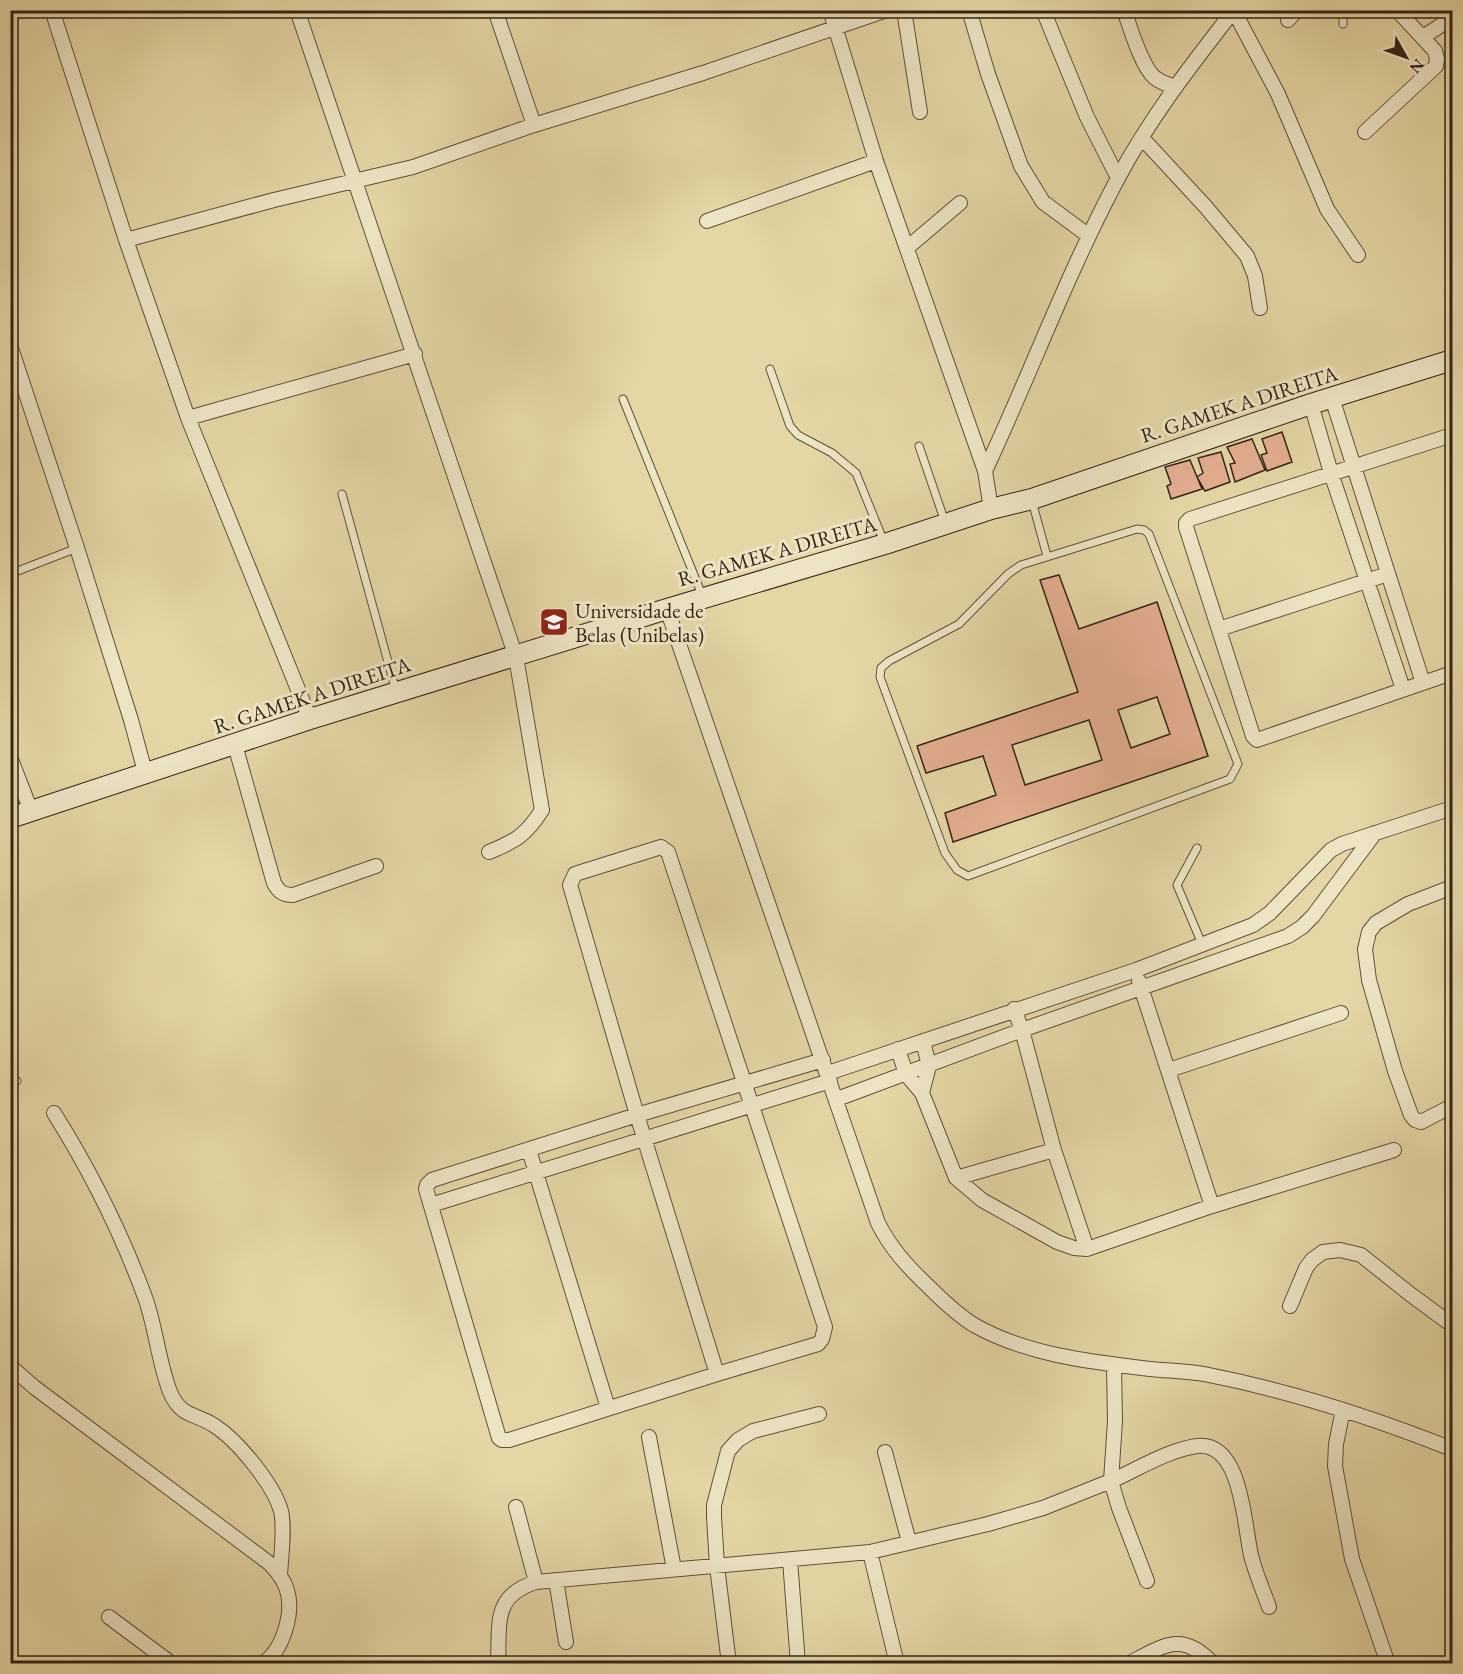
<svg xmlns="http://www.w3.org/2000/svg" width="1463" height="1674" viewBox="0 0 1463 1674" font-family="'EB Garamond',serif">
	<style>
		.building { fill: #e4ae91; stroke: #342417; stroke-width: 1.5; fill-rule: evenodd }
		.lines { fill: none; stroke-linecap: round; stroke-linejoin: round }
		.service-casing { stroke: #60503a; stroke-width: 9 }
		.minor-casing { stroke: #60503a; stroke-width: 16 }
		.secondary-casing { stroke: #342417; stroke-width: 22 }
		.service { stroke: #ede4c4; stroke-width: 7 }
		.minor { stroke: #ede4c4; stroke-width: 14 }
		.secondary { stroke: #ede4c4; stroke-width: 20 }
		.labels { text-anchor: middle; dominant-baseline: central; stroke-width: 6; stroke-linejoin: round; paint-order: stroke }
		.street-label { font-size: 21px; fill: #342417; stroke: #ede4c4 }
		.poi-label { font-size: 21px; fill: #342417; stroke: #ede4c4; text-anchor: start }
	</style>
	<rect width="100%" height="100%" fill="#e4d6a5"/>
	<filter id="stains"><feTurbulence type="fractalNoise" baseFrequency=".00333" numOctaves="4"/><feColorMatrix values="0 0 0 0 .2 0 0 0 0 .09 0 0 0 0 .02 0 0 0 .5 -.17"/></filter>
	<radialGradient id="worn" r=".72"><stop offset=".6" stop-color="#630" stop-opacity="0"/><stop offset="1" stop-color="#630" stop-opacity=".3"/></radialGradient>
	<path class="building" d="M1282,432L1292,462L1267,471L1261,455L1267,453L1262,439Z
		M1252,439L1265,470L1235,482L1230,464L1235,463L1227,447Z
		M1221,452L1230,482L1205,491L1197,477L1203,473L1198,458Z
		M1190,460L1202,489L1171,499L1167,486L1171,484L1165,467Z
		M1059,575L1079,629L1157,602L1208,756L953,842L945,813L996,795L983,756L926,773L917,746L1078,692L1040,580ZM1157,697L1170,734L1131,748L1118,710ZM1089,720L1102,760L1025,785L1012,745Z"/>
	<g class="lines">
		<g class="service-casing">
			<path id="service" d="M1343,24V10
				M770,369L790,426L798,435L832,453L856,473L884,542
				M623,399L702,595
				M919,446L945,522
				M342,494L396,691
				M1032,501L1047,556
				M1137,529L1144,530L1149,534L1238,764L1230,779L968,876L957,870L945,853L880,677L881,668L889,661L959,624L1008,574L1021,565Z
				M10,574L77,548
				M1197,848L1177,885L1202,944
				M10,1083L17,1081"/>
		</g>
		<g class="minor-casing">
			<path id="minor" d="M52,10L126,240L188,418L310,719
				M297,10L516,657L542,810C526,835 516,841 489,852
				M495,10L534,125
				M830,10L876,161L985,471L991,509
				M904,10L920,112
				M969,10L988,74L1021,166L1043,202L1089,236
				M1043,10L1087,117L1118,178
				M1124,10C1130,27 1141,65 1154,77C1160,82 1168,85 1176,87
				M1234,11L1278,94L1327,209L1358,255
				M1288,20L1297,10
				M1423,37L1452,18
				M1365,132L1436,66L1437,59L1435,51L1397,10
				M1142,138L1205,206L1247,256L1255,276L1260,308
				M707,221L876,161
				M126,240L274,200L413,167L534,125L703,73L887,10
				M907,248L960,203
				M10,345L77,548L131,720L145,772
				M1332,398L1423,683
				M1311,404L1331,473L1403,689
				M188,418L415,354
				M1452,435L1190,519L1186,523V527L1253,736L1257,740L1452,673
				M985,471C1030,375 1067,274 1117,180C1149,119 1192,64 1234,10
				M667,609L878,1223C891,1249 908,1267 929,1287C942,1300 958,1315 974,1325C1027,1355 1091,1362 1150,1369C1169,1371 1190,1371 1209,1375C1294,1392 1372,1417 1452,1449
				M1219,629L1388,574
				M235,745L274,883C279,892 283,895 293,895L376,866
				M10,757L31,811
				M1452,887L1408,904L1376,923L1369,932L1365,949L1369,980L1395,1071L1411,1115L1415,1120L1421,1122L1452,1106
				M1139,981L1212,1206
				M1014,1009L1022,1030L1054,1150L1087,1249
				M898,1049L906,1074L922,1093L956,1178L982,1200L1057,1242L1074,1248L1087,1249L1212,1206L1394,1150
				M1169,1070L1341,1013
				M828,1073L1136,970L1253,925L1270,913L1331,850L1342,844L1452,808
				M922,1093L929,1066L923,1041
				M837,1099L1022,1030L1288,936L1302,927L1313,916L1375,833
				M54,1113C91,1172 122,1234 146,1300C156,1330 159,1363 170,1392C181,1418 196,1413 215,1426C238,1441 274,1485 281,1511C285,1528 281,1557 280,1575
				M529,1150L608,1408
				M956,1178L1054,1150
				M431,1205L830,1081
				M1290,1306L1306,1268L1312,1260L1323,1252L1340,1250L1361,1255L1410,1294L1452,1325
				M10,1366L34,1387L269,1563C277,1571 284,1579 287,1590C294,1613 283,1651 262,1664
				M717,1374L637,1115L570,885L575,874L661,847L668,852L825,1327L822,1339L818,1344L717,1374L509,1440H502L499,1438L426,1189L427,1185L432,1180L637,1115L823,1060
				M1343,1410L1336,1444L1335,1466L1352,1559L1388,1664
				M649,1437L674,1569
				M885,1452L909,1542
				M516,1507L536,1582
				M870,1552L897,1664
				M790,1560L798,1664
				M556,1580L566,1642
				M1147,1581L1119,1508L1111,1481C1138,1469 1168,1450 1197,1446C1242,1441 1244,1525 1251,1555C1255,1572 1263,1590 1269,1607
				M109,1617L172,1664
				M498,1664C500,1624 492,1596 536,1582L870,1552L988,1524L1043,1508L1111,1481L1115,1421L1114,1365
				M729,1664L717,1566L714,1517V1505L728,1451L738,1440L753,1431L819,1414
				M1128,1664C1163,1646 1182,1630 1213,1664"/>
		</g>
		<g class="secondary-casing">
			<path id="secondary" d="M10,818L310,719L667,609L885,544L991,509L1032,499L1311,404L1452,360"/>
		</g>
		<use href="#service" class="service"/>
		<use href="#minor" class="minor"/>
		<use href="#secondary" class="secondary"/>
	</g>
	<defs>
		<g id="university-square" transform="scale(1.5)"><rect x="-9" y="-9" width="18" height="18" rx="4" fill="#8f2418" stroke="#ede4c4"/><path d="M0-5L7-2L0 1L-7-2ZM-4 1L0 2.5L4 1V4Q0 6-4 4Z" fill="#fff"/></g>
	</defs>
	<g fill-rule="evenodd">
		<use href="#university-square" x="554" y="622"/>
	</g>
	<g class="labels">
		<g class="street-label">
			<text transform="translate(1239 404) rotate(-18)">R. GAMEK A DIREITA</text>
			<text transform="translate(777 551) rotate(-16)">R. GAMEK A DIREITA</text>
			<text transform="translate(312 695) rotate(-18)">R. GAMEK A DIREITA</text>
		</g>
		<g class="poi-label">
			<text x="575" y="610">Universidade de<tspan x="575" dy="24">Belas (Unibelas)</tspan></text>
		</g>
	</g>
	<rect width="1463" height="1674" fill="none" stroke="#e4d6a5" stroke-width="36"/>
	<rect x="12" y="12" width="1439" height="1650" fill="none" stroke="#342417" stroke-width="3"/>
	<rect x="18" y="18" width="1427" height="1638" fill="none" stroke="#342417" stroke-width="1.5"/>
	<g transform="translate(1406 57) rotate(130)" stroke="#ede4c4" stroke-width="4.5" paint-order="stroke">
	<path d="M0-4.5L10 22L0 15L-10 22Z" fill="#342417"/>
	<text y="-9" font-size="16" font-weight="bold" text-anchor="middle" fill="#342417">N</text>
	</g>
	<rect width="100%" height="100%" filter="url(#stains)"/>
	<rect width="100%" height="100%" fill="url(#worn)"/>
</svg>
